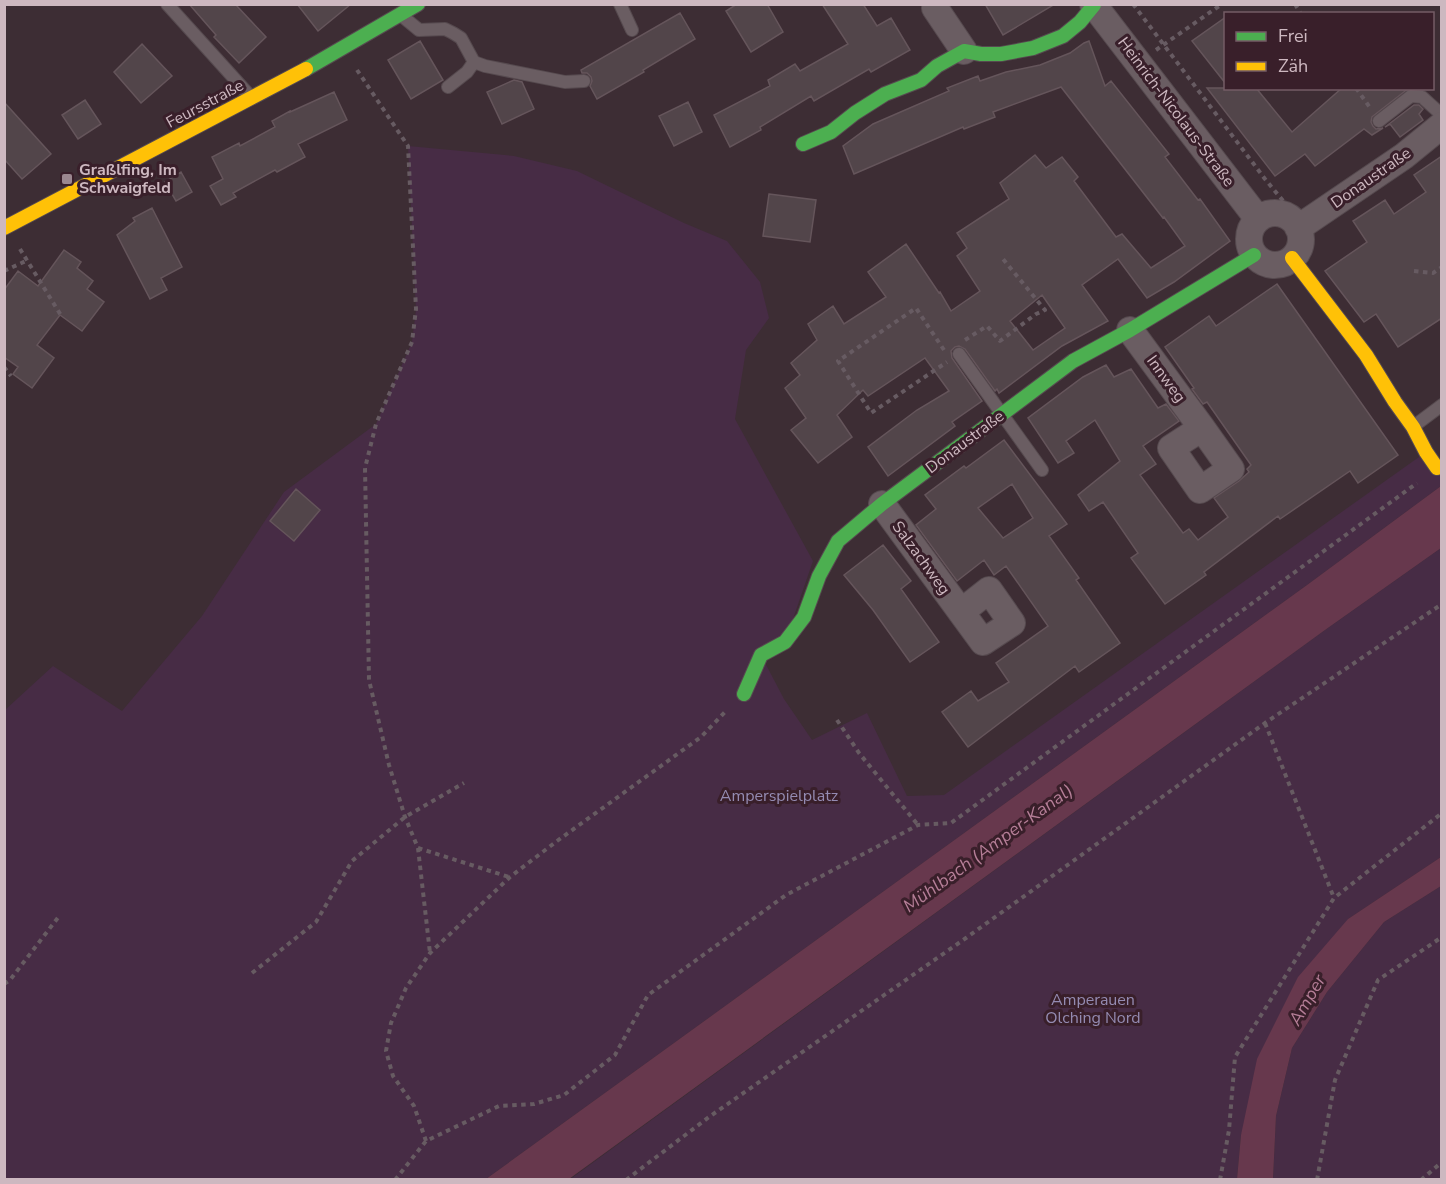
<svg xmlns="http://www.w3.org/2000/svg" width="1446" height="1184" viewBox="0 0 1446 1184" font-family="'Nunito Sans',sans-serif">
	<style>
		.green { fill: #472c45 }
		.water { fill: #67384d }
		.building { fill: #52454a; stroke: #65555b; stroke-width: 1.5; fill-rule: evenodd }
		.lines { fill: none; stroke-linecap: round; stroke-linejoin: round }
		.lane-casing { stroke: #564a4f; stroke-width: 14 }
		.street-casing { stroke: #564a4f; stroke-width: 28 }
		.fast-casing { stroke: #564a4f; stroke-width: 16 }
		.slow-casing { stroke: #564a4f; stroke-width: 16 }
		.path { stroke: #675b62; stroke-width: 4; stroke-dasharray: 4.5 4.5; stroke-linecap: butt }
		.lane { stroke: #6a5d62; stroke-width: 12 }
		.street { stroke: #6a5d62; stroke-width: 26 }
		.fast { stroke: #4caf50; stroke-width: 14 }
		.slow { stroke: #ffc107; stroke-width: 14 }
		.poi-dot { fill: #9b878f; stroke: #391f2a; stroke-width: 2 }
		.labels { text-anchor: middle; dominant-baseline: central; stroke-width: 6; stroke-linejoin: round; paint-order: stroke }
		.street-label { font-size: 16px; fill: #cdb8c0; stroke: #391f2a }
		.poi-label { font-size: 16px; font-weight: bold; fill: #cdb8c0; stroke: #391f2a; text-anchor: start }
		.park-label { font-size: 16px; fill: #948bb2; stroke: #391f2a }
		.water-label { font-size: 18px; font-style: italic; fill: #b57e97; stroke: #391f2a }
	</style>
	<rect width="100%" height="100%" fill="#3d2d34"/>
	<path class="green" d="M408,146L514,156L577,171L684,223L727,241L760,282L769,318L746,350L735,419L813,561L785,642L761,655L784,699L812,740L867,713L907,796L944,795L1426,452L1441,465V486L1307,585L486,1179L5,1180V710L53,666L122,711L202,616L284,492L376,424L412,342L416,310Z
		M1441,548V857L1348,919L1241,1135L1237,1179L569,1180L1325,630Z
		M1441,886V1179L1273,1180L1276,1116L1292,1048L1327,992L1384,922Z"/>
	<path class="water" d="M1441,486V548L1325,630L569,1179H486L1307,585Z
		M1441,857V886L1384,922L1327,992L1292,1048L1276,1116L1273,1179H1237L1241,1135L1257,1059L1298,977L1348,919Z"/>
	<path class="building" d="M189,4H235L266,37L239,63L214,37L216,35Z
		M297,4H351L318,31Z
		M737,4H767L783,32L751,52L726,11Z
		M822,4H863L877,26L891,18L910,50L871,72L869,69L814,101L811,96L760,127L761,130L730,147L714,115L770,86L768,80L795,64L800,71L848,44Z
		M985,4H1055L1003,35Z
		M680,13L695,39L643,70L644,72L597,99L590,86L592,81L591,77L587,73H582L581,70Z
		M1226,17V84L1192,41Z
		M420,41L443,80L411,99L388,60Z
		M1089,41L1105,86L1111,81L1169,154L1165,157L1198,200L1200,199L1230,241L1174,282L1147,298L1118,259L1082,285L1108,321L1062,346L999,393L997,389L995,391L965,349L959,346L955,347L951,351L952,358L982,401L952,422L955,426L888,476L868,447L917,410L949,391L925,358L868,396L863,390L837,415L852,437L818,463L791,430L806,418L785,388L800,375L791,363L817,340L808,324L833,306L844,324L886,297L868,272L906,244L939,293L940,292L951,311L980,291L957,256L967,248L957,233L1009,199L1000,183L1035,155L1046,168L1062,157L1078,177L1074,181L1116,237L1122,234L1151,268L1185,246L1164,217L1163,218L1061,87L993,112L995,117L964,129L963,127L854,174L843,146L873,124L949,91L947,88L978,76L980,81L1006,72L1040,65L1070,53L1084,43ZM1042,295L1065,328L1033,350L1010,321Z
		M142,44L172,76L141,103L114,72Z
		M514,80L522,82L534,109L502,124L487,92Z
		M1207,88H1256L1292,132L1342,88H1409L1372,117L1371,122L1373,126L1376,129L1383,128L1372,135L1364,129L1315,166L1305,154L1275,176Z
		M334,92L347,120L298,144L305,157L277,172L275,170L233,193L236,197L221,205L210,186L223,179L212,157L239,143L240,146L275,127L272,121L290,111V112Z
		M85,100L101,124L78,139L62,115Z
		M4,102L51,154L22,179L4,159Z
		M688,102L702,132L674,146L659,116Z
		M1414,105H1419L1423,109L1419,114L1423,120L1400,137L1390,124L1385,127Z
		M1442,156V318L1398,347L1376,314L1364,322L1325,271L1367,242L1353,221L1385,200L1394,214L1426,192L1414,175Z
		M181,172L192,192L176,201L165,182Z
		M769,194L816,200L810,242L763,236Z
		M152,208L182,267L161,278L167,290L150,299L117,235L135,221L133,218Z
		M64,250L81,262L77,268L93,281L87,289L104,302L82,331L60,315L37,345L54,358L32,388L13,374L18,367L4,357V290L18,271L38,286Z
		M1277,284L1398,455L1358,483L1350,471L1280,519L1278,516L1204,572L1206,575L1165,604L1131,558L1138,553L1103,502L1089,511L1078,495L1120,461L1095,420L1066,441L1074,453L1058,463L1028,418L1083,377L1106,365L1114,377L1131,369L1158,408L1166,404L1179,421L1143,446L1156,464L1140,475L1183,533L1189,529L1198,540L1228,517L1214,498L1239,481L1249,472L1247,469L1251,465L1207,402L1203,404L1192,389L1194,388L1165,347L1209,316L1216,326Z
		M1004,440L1067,524L1049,536L1079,578L1076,580L1120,643L1079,672L1075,666L968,747L942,712L971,691L978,701L1009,682L996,663L1048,626L1006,566L994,575L984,560L957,581L916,525L936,509L925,495L964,466L966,468ZM1012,484L1033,518L1003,538L978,508Z
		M296,489L320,510L294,541L270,521Z
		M883,545L911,581L901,589L939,642L910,662L873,610L844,575Z"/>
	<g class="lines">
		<g class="lane-casing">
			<path id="lane" d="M167,4L251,97
				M620,4L632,30
				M402,16L419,30L445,29L453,33L461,38L474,62L485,66L565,82L584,81
				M448,87L467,72L474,62
				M1379,121L1411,96L1422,97L1442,115
				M959,354L1042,470
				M1414,426L1442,405"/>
		</g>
		<g class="street-casing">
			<path id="street" d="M1093,4L1258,219
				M935,8L964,51
				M1249 239a26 26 0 1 1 52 0a26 26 0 1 1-52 0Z
				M1298,228L1404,156L1442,125
				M1130,330L1202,428L1171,448L1200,490L1231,469L1202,428
				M882,504L983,642L1012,623L989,590L961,612"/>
		</g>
		<g class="fast-casing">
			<path id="fast" d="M306,69L418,4
				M803,144L831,132L855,113L885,94L921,80L937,66L964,51L981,54H1001L1033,48L1063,36L1080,22L1094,5
				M744,694L761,655L785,642L804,617L819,576L838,541L882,504L1073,361L1130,330L1254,255"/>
		</g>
		<g class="slow-casing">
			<path id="slow" d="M4,228L306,69
				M1292,258L1366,355L1395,402L1413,427L1426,452L1437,468"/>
		</g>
		<path class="path" d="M1133,4L1265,179L1289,208
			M1295,4L1301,14
			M1156,50L1222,4
			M357,70L408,146L416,309L412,342L376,424L365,468L369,680L389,765L405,817L418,848L430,953
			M1356,88L1371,109
			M20,249L62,317
			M4,271L26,261
			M1414,271L1433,273L1442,267
			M965,340L987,326L1000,341L1036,314L1045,310L1003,259
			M944,350L916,308L838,361L871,413L947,362
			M4,367L11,376
			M837,720L859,753L918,825
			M1265,723L1334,898
			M418,848L509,877
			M252,973L316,922L352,861L405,817L464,783
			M4,984L10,980L60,915
			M426,1141L414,1106L393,1076L386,1051L391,1023L406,988L430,953L510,877L557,841L701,737L725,712
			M395,1180L426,1141L499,1106L534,1104L564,1095L615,1055L648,995L786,895L918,825L951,823L1417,483
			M626,1180L709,1117L966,938L1265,723L1442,604
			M1220,1180L1229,1130L1235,1057L1334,898L1442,813
			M1317,1180L1335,1080L1378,980L1442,937
			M1421,1180L1442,1162"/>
		<use href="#lane" class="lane"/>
		<use href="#street" class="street"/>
		<use href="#fast" class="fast"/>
		<use href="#slow" class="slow"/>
	</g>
	<rect class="poi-dot" x="61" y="173" width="12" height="12" rx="3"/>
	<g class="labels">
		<g class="street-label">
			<text transform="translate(205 104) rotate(-28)">Feursstraße</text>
			<text transform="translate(1176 112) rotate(53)">Heinrich-Nicolaus-Straße</text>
			<text transform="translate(1371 178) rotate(-35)">Donaustraße</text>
			<text transform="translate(1166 379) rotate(54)">Innweg</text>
			<text transform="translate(965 442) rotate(-37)">Donaustraße</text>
			<text transform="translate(921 558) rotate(54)">Salzachweg</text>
		</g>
		<g class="poi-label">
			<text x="79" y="170">Graßlfing, Im<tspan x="79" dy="18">Schwaigfeld</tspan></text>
		</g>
		<g class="park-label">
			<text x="779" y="796">Amperspielplatz</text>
			<text x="1093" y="1000">Amperauen<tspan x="1093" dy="18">Olching Nord</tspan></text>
		</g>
		<g class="water-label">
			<text transform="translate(988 848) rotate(-36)">Mühlbach (Amper-Kanal)</text>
			<text transform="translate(1307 1000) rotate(-60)">Amper</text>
		</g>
	</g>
	<rect width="1446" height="1184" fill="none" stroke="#cdb8c0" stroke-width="12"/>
	<rect x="1224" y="12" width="210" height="78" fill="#391f2a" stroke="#745c66" stroke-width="1.5"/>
	<rect x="1236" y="32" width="30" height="9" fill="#4caf50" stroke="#745c66" stroke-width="1.5"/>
	<text x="1278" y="42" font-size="18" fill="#cdb8c0">Frei</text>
	<rect x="1236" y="62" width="30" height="9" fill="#ffc107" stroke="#745c66" stroke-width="1.5"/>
	<text x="1278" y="72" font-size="18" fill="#cdb8c0">Zäh</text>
</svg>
